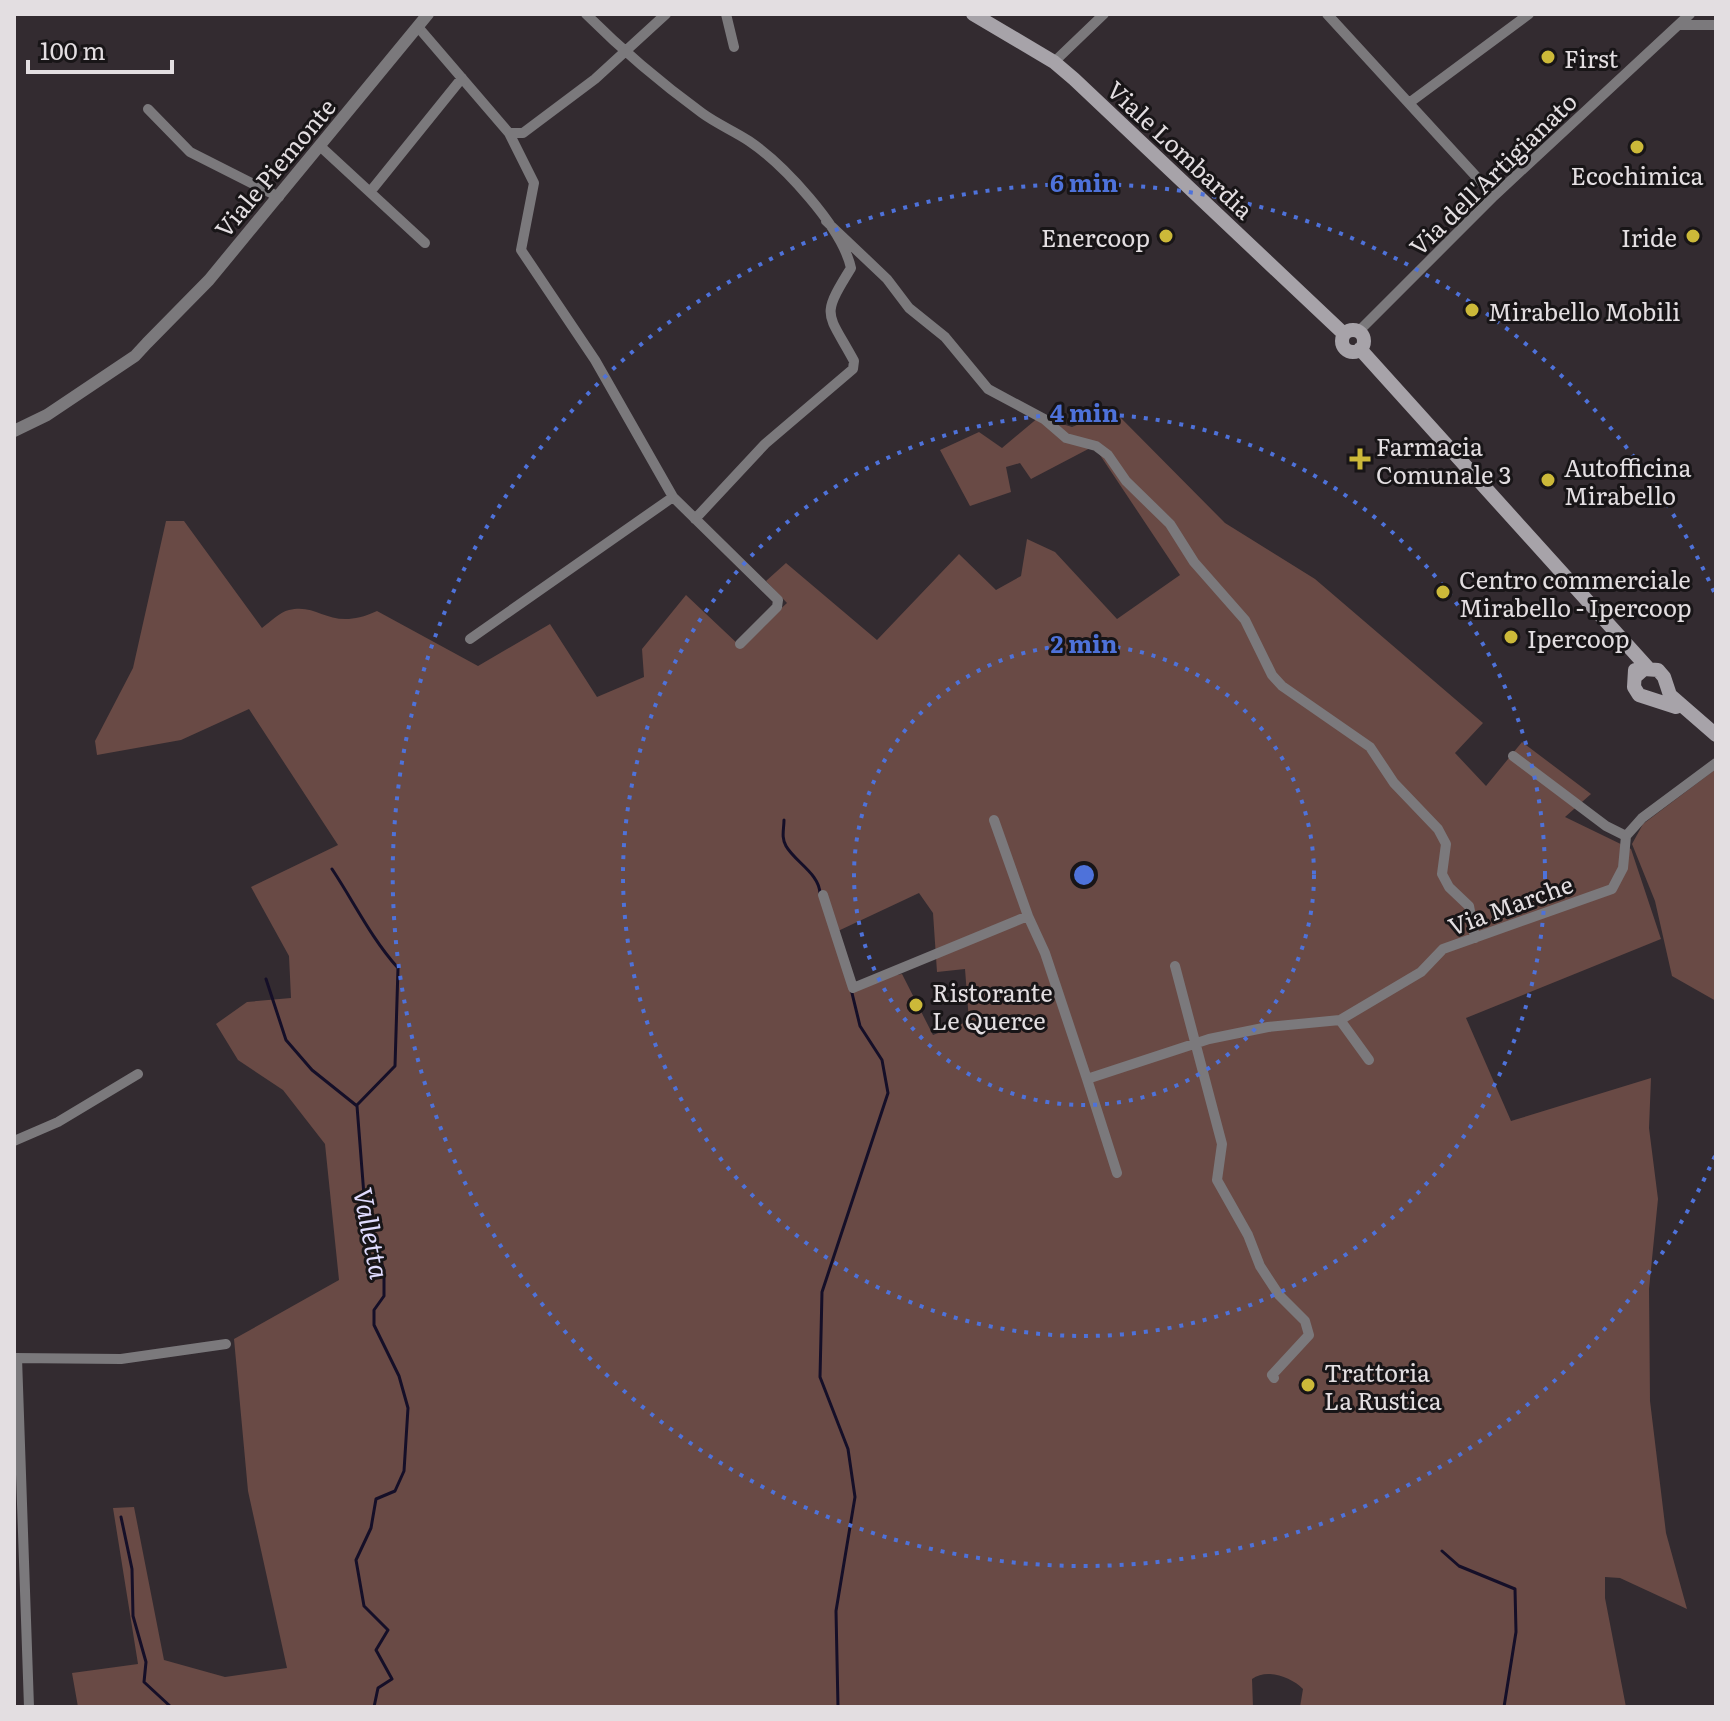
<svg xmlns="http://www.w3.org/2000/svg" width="1730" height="1721" viewBox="0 0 1730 1721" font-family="Literata,serif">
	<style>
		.green { fill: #694a45; fill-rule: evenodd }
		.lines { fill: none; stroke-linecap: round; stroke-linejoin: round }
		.stream { stroke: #150f28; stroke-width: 3 }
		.minor { stroke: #7b797c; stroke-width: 10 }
		.tertiary { stroke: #7b797c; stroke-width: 12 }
		.secondary { stroke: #a7a3a9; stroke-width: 14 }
		.ring { fill: none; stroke: #4e72da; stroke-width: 4; stroke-dasharray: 4 8 }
		.poi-dot { fill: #ccb939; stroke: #181517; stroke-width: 3 }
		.labels { text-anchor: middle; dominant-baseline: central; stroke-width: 6; stroke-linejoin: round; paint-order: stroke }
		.poi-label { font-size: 24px; fill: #e3dee1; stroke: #181517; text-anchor: start }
		.street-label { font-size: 24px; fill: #e3dee1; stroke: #181517 }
		.water-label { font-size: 26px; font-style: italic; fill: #e0dcff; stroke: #181517 }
		.centre { fill: #4e72da; stroke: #181517; stroke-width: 4 }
		.ring-label { font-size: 24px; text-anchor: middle; font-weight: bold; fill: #4e72da; stroke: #181517; stroke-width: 6; stroke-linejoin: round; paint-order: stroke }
	</style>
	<rect width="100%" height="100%" fill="#332b30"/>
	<path class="green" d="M1113,410L1225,523L1315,579L1483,723L1455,753L1486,786L1522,742L1591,794L1565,817L1631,849L1661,939L1466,1018L1511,1121L1651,1078L1649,1128L1658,1199L1649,1289L1650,1401L1666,1533L1687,1609L1620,1578L1605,1577V1598L1626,1707H1300L1303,1689C1291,1677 1267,1668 1252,1679L1253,1707H78L72,1673L138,1664L113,1508L134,1507L164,1660L225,1677L287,1668L248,1491L234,1339L339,1280L325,1144L283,1090L238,1060L216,1024L247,1002L291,998L289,956L251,887L338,845L249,709L181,740L97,755L95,741L133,668L166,521H184L262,628C270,622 280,612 289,610C320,602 330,633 377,611L478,666L550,624L597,697L644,677L642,649L686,595L740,646L787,603L766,581L786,563L877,640L959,554L996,590L1021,576L1027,539L1055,552L1117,619L1180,575L1094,446L1031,479L1020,463L1006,467L1011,492L970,506L940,450L979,432L1002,448L1039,417L1072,427ZM919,893L933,913L937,972L965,969L969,1021L933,1035L902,974L853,983L838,931Z
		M1716,769V1001L1672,976L1655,901L1632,844L1643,824Z"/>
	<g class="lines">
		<path class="stream" d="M784,820C784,829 781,837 786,846C795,862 820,874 820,894
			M332,869C354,902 371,938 398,968L395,1066L357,1105
			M266,979L286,1040L312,1070L357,1106L366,1221L384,1270V1296L374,1310V1325L399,1376L408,1408L404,1471L395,1491L376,1499L371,1528L356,1560L364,1606L388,1630L376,1650L392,1679L378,1688L374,1707
			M121,1517L132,1569L133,1616L146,1662L144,1682L171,1707
			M1442,1551L1459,1566L1515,1589L1516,1632L1504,1707
			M838,1707L836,1611L855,1497L848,1449L820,1377L822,1292L888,1093L882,1060L860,1026L851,989"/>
		<path class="minor" d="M586,14C622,50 661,83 702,113C717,124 734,131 749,141C783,164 842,227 851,268C820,318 827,311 854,361L853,369L765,444L695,519
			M726,14L734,47
			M1327,14L1494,196
			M1678,25H1716
			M418,27L509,133H523L595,79L666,14
			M1054,62L1104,14
			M1409,103L1529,14
			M148,109L190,152L279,197
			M509,133L534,183L521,250L595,360L673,497L778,600L777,607L740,644
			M321,147L425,243
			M370,192L462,78
			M826,221L887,279L909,308L945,337L988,389L1044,419L1066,438L1096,446L1108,455L1126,481L1170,524L1194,562L1245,620L1272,675L1282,686L1370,747L1394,783L1438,829L1446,844L1442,874L1449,887L1469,906L1475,938
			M1359,331L1494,196L1690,14
			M470,639L673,497
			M1513,756L1606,826L1626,836
			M994,820L1028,916
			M823,895L853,988L1028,916L1045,953L1087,1079L1209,1039L1268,1027L1340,1020L1421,972L1443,949L1612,889L1623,868L1626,836L1642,818L1716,763
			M1175,966L1222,1144L1217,1180L1248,1235L1260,1266L1279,1295L1305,1321L1309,1335L1272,1375L1274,1378
			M1340,1020L1369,1060
			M1087,1079L1117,1173
			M14,1141L58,1122L138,1074
			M14,1358L121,1359L226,1344
			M17,1358L29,1707"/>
		<path class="tertiary" d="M14,431L47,415L135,356L147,343L209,280L428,14"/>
		<path class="secondary" d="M973,14L1054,62L1074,79L1344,334
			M1342 341a11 11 0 1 1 22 0a11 11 0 1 1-22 0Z
			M1360,349L1648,668
			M1635,670L1634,687L1639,695L1676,707
			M1635,677L1644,669L1658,670L1664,677L1670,695L1716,735"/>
	</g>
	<g class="ring">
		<circle cx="1084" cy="875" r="230"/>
		<circle cx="1084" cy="875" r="461"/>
		<path d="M1715 1156A691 691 0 1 1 1715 594"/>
	</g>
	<g class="poi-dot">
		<circle cx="1548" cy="57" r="8"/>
		<circle cx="1637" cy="147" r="8"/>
		<circle cx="1166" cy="236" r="8"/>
		<circle cx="1693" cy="236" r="8"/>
		<circle cx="1472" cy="310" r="8"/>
		<path d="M1356 447h8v8h8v8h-8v8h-8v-8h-8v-8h8z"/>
		<circle cx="1548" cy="480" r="8"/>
		<circle cx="1443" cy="592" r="8"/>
		<circle cx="1511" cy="637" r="8"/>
		<circle cx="916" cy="1005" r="8"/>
		<circle cx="1308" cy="1385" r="8"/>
	</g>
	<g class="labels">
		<g class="poi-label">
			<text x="1564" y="57">First</text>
			<text x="1637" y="174" text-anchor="middle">Ecochimica</text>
			<text x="1150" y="236" text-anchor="end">Enercoop</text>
			<text x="1677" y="236" text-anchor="end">Iride</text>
			<text x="1488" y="310">Mirabello Mobili</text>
			<text x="1376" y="445">Farmacia<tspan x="1376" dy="28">Comunale 3</tspan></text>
			<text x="1564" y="466">Autofficina<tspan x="1564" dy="28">Mirabello</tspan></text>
			<text x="1459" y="578">Centro commerciale<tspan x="1459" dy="28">Mirabello - Ipercoop</tspan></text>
			<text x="1527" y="637">Ipercoop</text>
			<text x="932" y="991">Ristorante<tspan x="932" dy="28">Le Querce</tspan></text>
			<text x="1324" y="1371">Trattoria<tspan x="1324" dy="28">La Rustica</tspan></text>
		</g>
		<g class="street-label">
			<text transform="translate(1181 149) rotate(43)">Viale Lombardia</text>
			<text transform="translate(274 167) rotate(-50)">Viale Piemonte</text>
			<text transform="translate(1492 173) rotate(-44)">Via dell'Artigianato</text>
			<text transform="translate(1510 904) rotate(-20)">Via Marche</text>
		</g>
		<g class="water-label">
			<text transform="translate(373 1233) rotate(79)">Valletta</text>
		</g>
	</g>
	<circle cx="1084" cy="875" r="12" class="centre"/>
	<g class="ring-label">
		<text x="1084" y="192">6 min</text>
		<text x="1084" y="422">4 min</text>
		<text x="1084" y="653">2 min</text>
	</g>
	<rect width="1730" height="1721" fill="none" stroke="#e3dee1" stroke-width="32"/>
	<path d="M28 60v12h144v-12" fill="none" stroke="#e3dee1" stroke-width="4"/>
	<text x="40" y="60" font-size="24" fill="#e3dee1" stroke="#181517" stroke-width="6" paint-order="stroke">100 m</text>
</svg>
